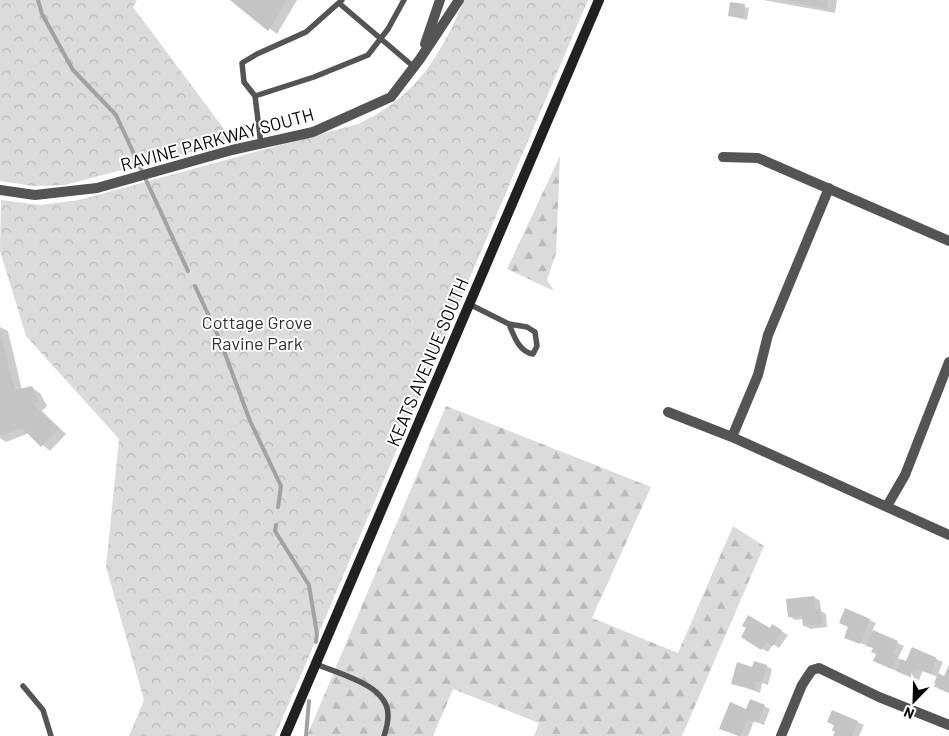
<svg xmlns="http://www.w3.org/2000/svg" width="949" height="736" viewBox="0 0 949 736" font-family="Barlow,sans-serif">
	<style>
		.forest { fill: url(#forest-firs) }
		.park { fill: url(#park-crowns) }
		.shadow { fill: #0003 }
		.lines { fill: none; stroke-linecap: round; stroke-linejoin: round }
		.stream { stroke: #a2a2a2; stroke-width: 4 }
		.building { fill: #c4c4c4 }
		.service { stroke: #545454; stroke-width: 5.5 }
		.minor { stroke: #545454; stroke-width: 10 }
		.tertiary { stroke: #545454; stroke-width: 10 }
		.secondary { stroke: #212121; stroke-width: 10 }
		.labels { text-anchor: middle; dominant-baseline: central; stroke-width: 4; stroke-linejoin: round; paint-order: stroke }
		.street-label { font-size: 18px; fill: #000; stroke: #fff }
		.park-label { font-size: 18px; fill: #323232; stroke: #fff }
	</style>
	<defs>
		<pattern id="forest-firs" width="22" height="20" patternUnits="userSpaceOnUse" patternTransform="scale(1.25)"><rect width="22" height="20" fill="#dbdbdb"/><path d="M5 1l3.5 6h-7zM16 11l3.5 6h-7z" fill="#bababa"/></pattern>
		<pattern id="park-crowns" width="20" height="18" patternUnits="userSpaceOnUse" patternTransform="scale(1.25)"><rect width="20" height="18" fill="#dbdbdb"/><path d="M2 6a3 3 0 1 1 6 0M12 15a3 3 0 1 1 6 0" fill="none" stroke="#bababa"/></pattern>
	</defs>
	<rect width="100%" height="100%" fill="#fff"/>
	<path class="forest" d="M560,156L556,253L547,280L554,291L507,269Z
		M446,406L651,487L592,618L678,653L733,526L764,546L682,736H534L539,723L453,689L433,736H307Z"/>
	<path class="park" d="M0,0H137L133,7L233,141L65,185L33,186L0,181Z
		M464,0H588L275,736H129L144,700L106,567L119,439L26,336L0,251L1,200L40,205L79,200L358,124C416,97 440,57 464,0Z"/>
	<path class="shadow" d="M232,0H297L277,34Z
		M763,0H837L835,13Z
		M731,4L749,8L747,20L730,16Z
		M0,327L8,331L22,390L32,388L40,393L47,406L42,411L66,434L50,451L29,433L6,442L0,438Z
		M814,597L820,601L821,611L826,614L827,627L810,629L804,625L803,619L795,620L789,616Z
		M870,620L876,623L872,631L904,646L898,658L907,663L912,649L943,662L938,674L945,678L949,668V693L934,686L938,677L923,671L919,680L903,674L881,664L874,648L852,640Z
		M773,626L788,635L779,648L773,644L768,652L742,637L748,628L770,630Z
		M766,666L772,669L768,685L762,683L760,693L733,683L753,668Z
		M764,706L770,709L764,725L754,721L748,736H738L721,728L747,711Z
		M832,711L864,725L859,736H835V726L828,722Z"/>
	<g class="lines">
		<path class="stream" d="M38,0L42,14L73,70L116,115L188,271
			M195,286L220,340L250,421L281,486L278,507
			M276,525L275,531L309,585L317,634L316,642
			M306,736L309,701"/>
	</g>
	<path class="building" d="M230,0H287L268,31Z
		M782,0H828L827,9Z
		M730,2L745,4L743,18L728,16Z
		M0,331L15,390L32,386L39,401L34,405L59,429L41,447L22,428L0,436Z
		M814,596L815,609H820L822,624L803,626L802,616L788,617L786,599Z
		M845,608L870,619L860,644L844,638L848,627L839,623Z
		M748,615L770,628L772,624L782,630L773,646L766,642L761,650L741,637L746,628L742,626Z
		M873,630L898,641L893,654L898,656L892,669L873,661L876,654L871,652L873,648L866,646Z
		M912,647L937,658L931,674L917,669L913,678L896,671L901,659L906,661Z
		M754,661L767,665L762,682L756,681L754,690L731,684L737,662L752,667Z
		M949,665V693L933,686L938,673L944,676Z
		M750,699L765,705L758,723L747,719L740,736L719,729L730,702L746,709Z
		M832,710L858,721L852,736H833L835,732L832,730L834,725L827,722Z"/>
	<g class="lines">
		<path class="service" d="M340,4L414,67
			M255,96L314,77L368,55L388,29L404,0
			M261,144L255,96L244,82L242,63L257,54L306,32L342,0
			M469,304L509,324
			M509,324L527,327L535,332L537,346L533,354C519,352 514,336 509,324Z
			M316,664C339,674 389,685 388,716C388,723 386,730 384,736
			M23,686L43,710L51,736"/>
		<path class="minor" d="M723,157L758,158L949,241
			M668,412L732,437L949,535
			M732,437L758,375L768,335L829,188
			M887,506L905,475L949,362
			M781,736L802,685L812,670L819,668L879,697L949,725"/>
		<path class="tertiary" d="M425,44L440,0
			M0,190L35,195L97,188L232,150L313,132L391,97L420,59L459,0"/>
		<path class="secondary" d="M285,736L599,0"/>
	</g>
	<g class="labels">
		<g class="street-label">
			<text transform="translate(217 139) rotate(-15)">RAVINE PARKWAY SOUTH</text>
			<text transform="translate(427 362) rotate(-67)">KEATS AVENUE SOUTH</text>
		</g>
		<g class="park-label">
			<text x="257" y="322">Cottage Grove<tspan x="257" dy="21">Ravine Park</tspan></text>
		</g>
	</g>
	<g transform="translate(914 701) rotate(203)" stroke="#ffffff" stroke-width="4" paint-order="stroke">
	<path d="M0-4L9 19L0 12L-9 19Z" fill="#000000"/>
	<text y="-8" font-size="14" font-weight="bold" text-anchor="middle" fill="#000000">N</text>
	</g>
</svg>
